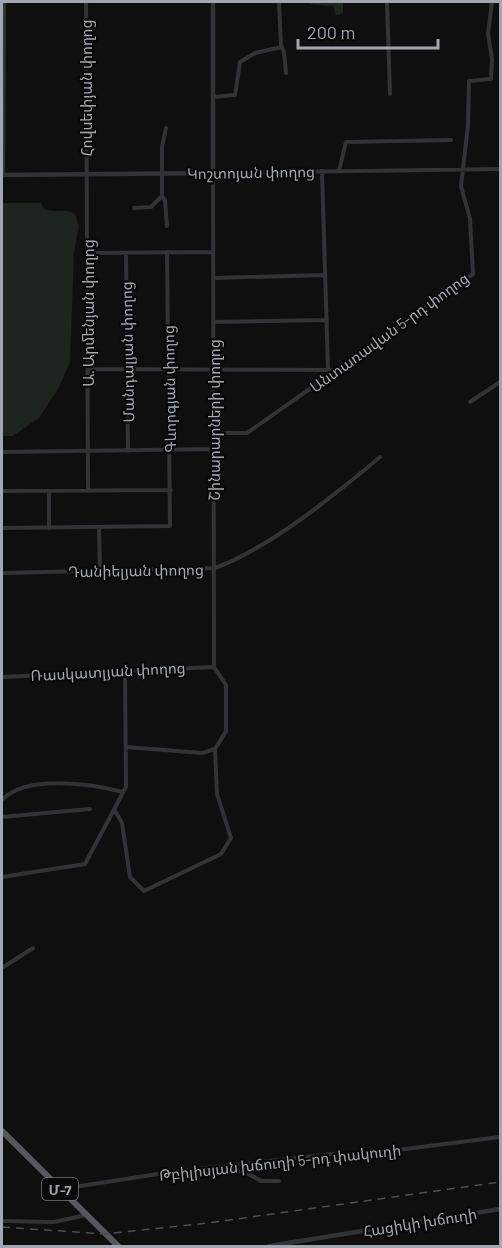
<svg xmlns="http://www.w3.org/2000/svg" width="502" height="1248" viewBox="0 0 502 1248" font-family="Barlow,'Noto Sans Armenian',sans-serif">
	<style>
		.green { fill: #1e241e }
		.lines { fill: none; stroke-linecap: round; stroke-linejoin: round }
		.minor { stroke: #323336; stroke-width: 4 }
		.tertiary { stroke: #323336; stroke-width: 4.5 }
		.trunk { stroke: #55585c; stroke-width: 6 }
		.rail { stroke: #4c4e51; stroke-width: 1.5; stroke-dasharray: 8 6; stroke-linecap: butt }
		.labels { text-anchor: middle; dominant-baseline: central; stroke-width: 4.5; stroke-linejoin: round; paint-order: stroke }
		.shield { fill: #0a0a0b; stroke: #74787e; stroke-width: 1.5 }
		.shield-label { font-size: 14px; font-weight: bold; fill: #a2a7af }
		.street-label { font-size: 15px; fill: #a2a7af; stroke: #0a0a0b }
	</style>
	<rect width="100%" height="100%" fill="#0f0f10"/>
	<path class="green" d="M313,2H343V14L336,15L333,6L308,4Z
		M2,203H41L44,209C55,213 65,208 75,214L79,226L74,253L70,362L58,389L39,418L13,436H2Z"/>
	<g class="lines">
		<path class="minor" d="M86,2L88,490
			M279,2L281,46L284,52L286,73
			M387,2L390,94
			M213,97L235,95L240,62L255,53L282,47
			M166,128L162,147V196L165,200L167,226
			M322,171L328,369
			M339,171L346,142L451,140
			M3,175L4,2
			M134,208L151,207L162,196
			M88,253L213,252
			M126,253L128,451
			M213,278L325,275
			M213,322L327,320
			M88,369L336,370
			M470,402L500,382
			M214,433H247L473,274L470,219L461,186L468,125L469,81L491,79L492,59L488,34L492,2
			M2,452L214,449
			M2,491L171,490
			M49,491V528
			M99,527L100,570
			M2,528L170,526L167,252
			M2,573L215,568C268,549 336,494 380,457
			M214,667L213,173L500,169
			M2,677L214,667
			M126,747L202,753L215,749L226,731V685L214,667
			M2,800C26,774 92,784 123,792
			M114,809L122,823L130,877L144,891L221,854L231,838L217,794L215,749
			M2,817L90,809
			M2,877L85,864L126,787L125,670
			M2,968L33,948
			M172,1172L185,1177L243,1171L261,1181H279
			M61,1189L171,1172L333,1154L342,1157L500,1137
			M2,1221L54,1222L86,1215"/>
		<path class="tertiary" d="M2,175L213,173V2
			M269,1246L500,1209"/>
		<path class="trunk" d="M2,1131L118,1246"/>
		<path class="rail" d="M2,1227L105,1234L208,1223L500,1182"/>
	</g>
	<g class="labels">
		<rect class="shield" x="42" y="1178" width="36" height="22" rx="4.5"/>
		<g class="shield-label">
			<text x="60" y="1189">Մ-7</text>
		</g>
		<g class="street-label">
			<text transform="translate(86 88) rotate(-90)">Հովսեփյան փողոց</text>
			<text transform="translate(251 172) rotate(-1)">Կոշտոյան փողոց</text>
			<text transform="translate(88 313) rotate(-90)">Ա. Արմենյան փողոց</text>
			<text transform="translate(389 332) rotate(-36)">Անտառավան 5-րդ փողոց</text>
			<text transform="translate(127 352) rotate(-91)">Մանդալյան փողոց</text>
			<text transform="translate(169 389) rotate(-91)">Գևորգյան փողոց</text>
			<text transform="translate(214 420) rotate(-90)">Շինարարների փողոց</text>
			<text transform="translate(136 570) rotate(-1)">Դանիելյան փողոց</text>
			<text transform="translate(108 671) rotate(-3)">Ռասկատլյան փողոց</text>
			<text transform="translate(280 1162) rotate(-6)">Թբիլիսյան խճուղի 5-րդ փակուղի</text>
			<text transform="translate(420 1222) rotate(-9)">Հացիկի խճուղի</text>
		</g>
	</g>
	<rect width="502" height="1248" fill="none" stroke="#a2a7af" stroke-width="6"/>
	<path d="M298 39v9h140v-9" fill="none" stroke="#a2a7af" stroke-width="3"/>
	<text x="307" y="39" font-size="18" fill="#a2a7af" stroke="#0a0a0b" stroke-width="4.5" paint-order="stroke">200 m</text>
</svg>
